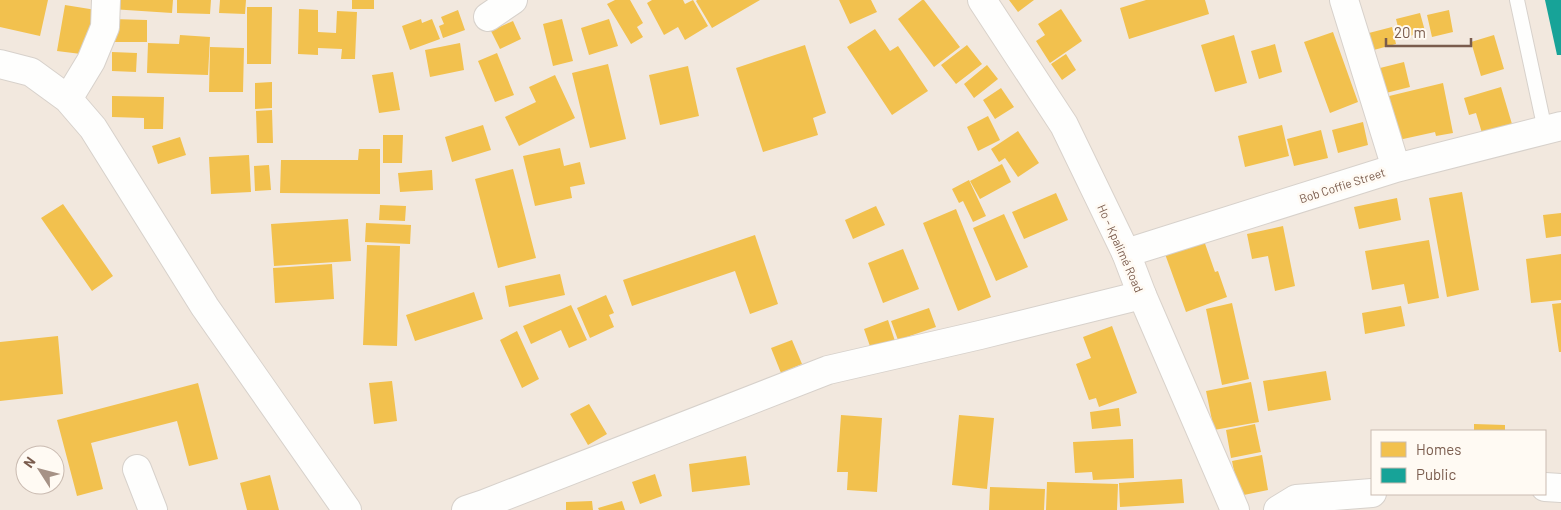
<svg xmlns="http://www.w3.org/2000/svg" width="1561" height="510" viewBox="0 0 1561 510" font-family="Barlow,sans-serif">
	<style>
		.residential { fill: #f2e8de; fill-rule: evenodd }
		.homes { fill: #f2c14e }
		.public { fill: #17a398 }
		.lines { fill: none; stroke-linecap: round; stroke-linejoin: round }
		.lane-casing { stroke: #d7d1cb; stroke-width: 16 }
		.street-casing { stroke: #d7d1cb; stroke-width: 30 }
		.secondary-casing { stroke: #d9d2cb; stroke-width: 30 }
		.lane { stroke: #fefefd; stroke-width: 14 }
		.street { stroke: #fefefd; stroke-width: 28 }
		.secondary { stroke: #fefefd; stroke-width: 28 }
		.labels { text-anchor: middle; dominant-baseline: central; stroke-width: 5; stroke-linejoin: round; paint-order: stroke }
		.street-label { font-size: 12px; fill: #7a5c4d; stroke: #fffaf3 }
	</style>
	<rect width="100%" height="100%" fill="#f9f5f0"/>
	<path class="residential" d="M0,0H1561V510H0ZM1372,431H1545V494H1372ZM25,455H55V485H25Z"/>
	<path class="homes" d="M0,0H48L40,36L0,27Z
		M112,0H173L172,13L111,9Z
		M177,0H211L210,14L177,13Z
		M220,0H246L245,14L219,13Z
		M352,0H374V9H352Z
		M615,0H630L643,23L637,27L643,37L631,44L607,4Z
		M652,0H683L685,4L693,0L708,26L685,40L678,27L664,35L647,3Z
		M697,0H760L712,28L696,1Z
		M839,0H871L877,12L850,24Z
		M922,0H924L960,47L934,67L898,19Z
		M1009,0H1034L1018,12Z
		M1146,0H1205L1209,14L1129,39L1120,8Z
		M65,5L96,10L89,55L57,51Z
		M247,7H272L271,64H247Z
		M299,9L318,10V32L336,33L337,11L357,12L355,59H341L342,49L318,48V55L298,54Z
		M1061,9L1082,41L1050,63L1036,41L1045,35L1038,24Z
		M458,10L465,30L443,38L439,26L444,24L441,17Z
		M1449,10L1453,32L1432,37L1427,15Z
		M1420,13L1425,31L1401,39L1396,19Z
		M112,19L147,20V42H111Z
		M421,19L422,23L432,19L440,39L410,50L402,26Z
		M562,19L573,61L553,66L543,24Z
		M609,19L618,46L589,55L581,28Z
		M513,21L521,39L500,49L491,31Z
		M1392,27L1396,44L1370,51L1365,34Z
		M875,29L890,51L898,46L928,91L892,115L847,47Z
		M1333,32L1358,102L1330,113L1304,42Z
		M180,35L210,37L208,75L147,73L148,43L179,44Z
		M1234,35L1247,83L1215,92L1201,45Z
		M1494,35L1504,69L1481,76L1471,42Z
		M460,43L464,70L430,77L425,50Z
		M1275,44L1282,72L1259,79L1251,51Z
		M805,45L826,113L813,118L818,135L763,152L736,68Z
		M967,45L982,64L956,84L941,65Z
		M210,47L244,48L243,92H209Z
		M112,52L137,53L136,72L112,71Z
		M497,53L514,95L495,102L478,61Z
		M1066,54L1076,70L1062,80L1051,64Z
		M1404,62L1410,87L1386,93L1380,68Z
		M608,64L626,139L590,148L572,73Z
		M987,65L998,79L974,98L964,84Z
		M688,66L699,116L660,125L649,75Z
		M393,72L400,110L379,113L372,75Z
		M555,75L575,118L519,146L505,117L536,102L529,87Z
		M272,82V108L255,109V83Z
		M1443,83L1453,133L1436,136L1435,132L1394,141L1385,97Z
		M1501,87L1512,124L1482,133L1476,113L1469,115L1464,98Z
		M1001,88L1014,107L995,119L983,100Z
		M112,96L164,97L163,129H144V118L112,117Z
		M272,110L273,143H257L256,111Z
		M988,116L1000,140L978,151L967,127Z
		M1363,122L1368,145L1338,153L1332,130Z
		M483,125L491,150L452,162L445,137Z
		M1282,125L1289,156L1245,167L1238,136Z
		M1321,130L1328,158L1294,166L1287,139Z
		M1018,131L1039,163L1018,177L1005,158L999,162L991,149Z
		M383,135H403L402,163H383Z
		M180,137L186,155L158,164L152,146Z
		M560,148L564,166L580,162L585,184L570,187L572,198L535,206L523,156Z
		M359,149H380V194L280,193L281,160H358Z
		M249,155L251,192L211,194L209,157Z
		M1002,164L1011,182L980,199L970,181Z
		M269,165L271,190L255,191L254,166Z
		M513,169L536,258L498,268L475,179Z
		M432,170L433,190L400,192L398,173Z
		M969,180L986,216L973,222L963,201L959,203L952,189Z
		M1462,192L1479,290L1447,297L1429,198Z
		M1056,193L1068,220L1024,239L1012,212Z
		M1397,198L1401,220L1359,229L1354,207Z
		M63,204L113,276L92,291L41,218Z
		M380,205L406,206L405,221L379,220Z
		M876,206L885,225L853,239L845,220Z
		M956,209L991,297L958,311L923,223Z
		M1561,213V236L1546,238L1543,215Z
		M1004,214L1028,267L996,281L973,228Z
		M348,219L351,261L274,266L271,224Z
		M366,223L411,225L410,244L365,242Z
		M1283,226L1295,286L1275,291L1268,256L1252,259L1247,234Z
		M755,235L778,304L750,314L735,271L632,306L623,280Z
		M1202,235L1215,272L1218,271L1227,297L1186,312L1165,254Z
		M1429,240L1439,298L1408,304L1404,284L1372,290L1365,251Z
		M367,245L400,246L397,346L363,345Z
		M903,249L919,289L883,303L868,263Z
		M1561,254V300L1531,303L1526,259Z
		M332,264L334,299L275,303L273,268Z
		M560,274L565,295L509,307L505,286Z
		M474,292L483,319L415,341L406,315Z
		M606,295L614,313L609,315L614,327L590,338L577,308Z
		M1232,303L1249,379L1222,385L1206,309Z
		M1561,303V352H1559L1552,304Z
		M571,305L587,340L569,348L561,330L531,344L523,326Z
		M1401,306L1405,326L1365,334L1362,313Z
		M929,308L936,327L898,340L891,321Z
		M888,320L896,344L872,352L864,329Z
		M1112,326L1137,393L1099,407L1096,398L1089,400L1076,364L1091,358L1083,337Z
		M517,331L539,379L522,388L500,340Z
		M58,336L63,394L0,401V342Z
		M792,340L802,364L781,373L771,348Z
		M1326,371L1331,400L1268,411L1263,381Z
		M392,381L397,421L374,424L369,383Z
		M1251,382L1259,422L1214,430L1206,391Z
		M198,383L218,459L189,466L177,421L91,443L103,489L77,496L57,420Z
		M589,404L607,434L588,445L570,414Z
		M1119,408L1121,426L1092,429L1090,412Z
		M841,415L882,418L877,492L847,490L848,472H837Z
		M959,415L994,418L987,489L952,485Z
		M1255,424L1261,452L1231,458L1226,430Z
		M1474,424L1505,425V431H1474Z
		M1133,439L1134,478L1093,480L1092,472L1075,473L1073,442Z
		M1262,455L1268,490L1239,496L1232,461Z
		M746,456L750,485L692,492L689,464Z
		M655,474L662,496L640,504L632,482Z
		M270,475L279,510H247L240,483Z
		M1182,479L1184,503L1120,507L1119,483Z
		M1047,482L1118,484L1117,510H1046Z
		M990,487L1045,489L1044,510H989Z
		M592,501L593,510H566V502Z
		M622,501L625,510H599L598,508Z"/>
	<path class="public" d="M1545,0H1561V55H1557Z"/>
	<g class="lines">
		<g class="lane-casing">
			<path id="lane" d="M1517,0L1545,130"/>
		</g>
		<g class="street-casing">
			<path id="street" d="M1344,0L1396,168
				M488,17L513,0
				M0,64L31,72L68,99L93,128L205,307L347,510
				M68,99L91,61L105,27L106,0
				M1126,253L1396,168L1561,126
				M137,469L153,510
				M1545,487L1561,488
				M466,510L484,504L828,370L980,335L1142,295
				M1278,510L1296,499L1372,493"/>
		</g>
		<g class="secondary-casing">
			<path id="secondary" d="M982,0L1064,125L1126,253L1142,295L1235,510"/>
		</g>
		<use href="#lane" class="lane"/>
		<use href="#street" class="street"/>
		<use href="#secondary" class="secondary"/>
	</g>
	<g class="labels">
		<g class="street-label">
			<text transform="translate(1342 185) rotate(-18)">Bob Coffie Street</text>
			<text transform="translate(1121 248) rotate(66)">Ho - Kpalimé Road</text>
		</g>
	</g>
	<rect x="1371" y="430" width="175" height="65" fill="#fffaf3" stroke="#cabbb1"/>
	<rect x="1381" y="442" width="25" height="15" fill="#f2c14e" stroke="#cabbb1"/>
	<text x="1416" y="455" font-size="15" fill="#7a5c4d">Homes</text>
	<rect x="1381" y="468" width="25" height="15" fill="#17a398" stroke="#cabbb1"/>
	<text x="1416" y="480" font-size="15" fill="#7a5c4d">Public</text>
	<g transform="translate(40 470) rotate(306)"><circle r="24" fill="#fffaf3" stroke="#cabbb1"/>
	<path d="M0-4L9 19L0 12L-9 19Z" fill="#a69286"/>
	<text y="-8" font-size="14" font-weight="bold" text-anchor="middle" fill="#7a5c4d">N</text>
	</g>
	<path d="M1386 38v8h85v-8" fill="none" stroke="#7a5c4d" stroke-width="2.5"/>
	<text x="1394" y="38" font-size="15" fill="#7a5c4d" stroke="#fffaf3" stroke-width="4" paint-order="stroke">20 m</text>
</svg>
